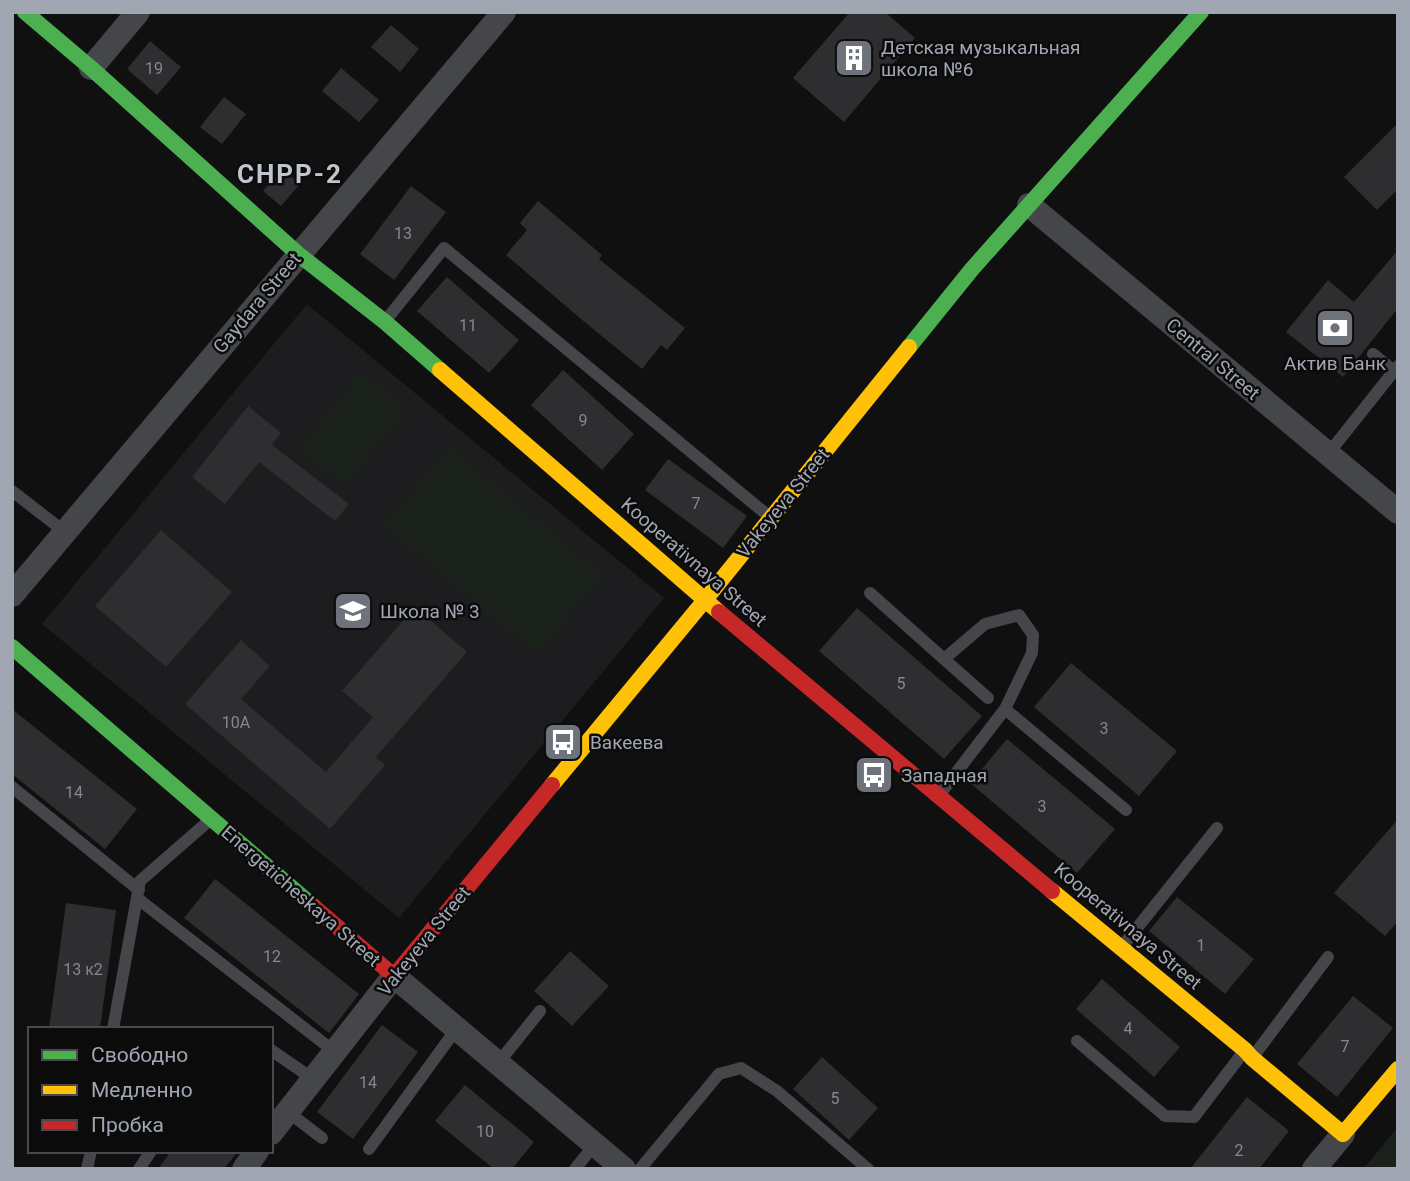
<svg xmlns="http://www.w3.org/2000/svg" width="1410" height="1181" viewBox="0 0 1410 1181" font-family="Roboto,sans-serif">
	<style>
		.built { fill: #1d1d1f }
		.green { fill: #1a211b }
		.building { fill: #2e2e30 }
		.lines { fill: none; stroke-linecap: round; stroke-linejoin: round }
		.lane { stroke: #454649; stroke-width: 12 }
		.street { stroke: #454649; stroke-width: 24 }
		.fast { stroke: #4caf50; stroke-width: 16 }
		.slow { stroke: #ffc107; stroke-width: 16 }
		.jam { stroke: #c62828; stroke-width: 16 }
		.labels { text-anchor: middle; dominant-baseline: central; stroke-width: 5; stroke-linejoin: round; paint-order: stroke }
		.number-label { font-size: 16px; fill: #848892 }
		.poi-label { font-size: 19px; fill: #a0a6b2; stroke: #0b0b0c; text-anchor: start }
		.street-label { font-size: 19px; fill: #a0a6b2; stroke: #0b0b0c }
		.district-label { font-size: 26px; font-weight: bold; letter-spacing: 2px; fill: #c1c5ce; stroke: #0b0b0c }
	</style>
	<rect width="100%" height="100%" fill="#101011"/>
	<path class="built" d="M307,304L664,598L399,918L42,624Z"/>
	<path class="green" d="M361,371L408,408L345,487L298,449Z
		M449,446L604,575L537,654L383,526Z
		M1398,1127V1169H1363Z"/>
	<path class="building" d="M850,12H885L915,38L844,122L793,78Z
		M391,25L419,49L400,72L371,47Z
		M150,41L181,67L157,95L127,69Z
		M341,68L379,100L359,122L322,91Z
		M224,97L246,114L222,144L200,127Z
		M1398,123V189L1377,210L1344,177Z
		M282,169L300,184L281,206L263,191Z
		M411,186L446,212L394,280L360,254Z
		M538,201L602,255L599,259L685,328L667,350L661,345L642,369L581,319L506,255L527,230L520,223Z
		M1398,250V308L1343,377L1286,332L1328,280L1354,302Z
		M447,277L519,340L489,373L417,311Z
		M563,370L634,434L602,470L531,405Z
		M248,406L281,433L272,445L349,504L335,521L259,462L225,504L192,477Z
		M668,459L747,516L723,548L645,490Z
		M161,530L232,592L166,667L95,606Z
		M415,607L467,652L376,757L385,765L330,829L185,704L241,640L270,666L241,699L326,772L373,717L342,691Z
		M857,608L982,716L944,759L819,651Z
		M1071,663L1177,751L1139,796L1034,707Z
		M12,709L137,809L105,849L12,774Z
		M1007,739L1115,829L1077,873L970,783Z
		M1398,819V921L1385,936L1334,893Z
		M215,879L359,994L329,1033L184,918Z
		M1177,897L1254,959L1225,994L1149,931Z
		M66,903L116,910L100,1029H49Z
		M570,951L609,986L572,1026L534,991Z
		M1102,979L1180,1047L1154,1077L1076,1009Z
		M1353,996L1393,1028L1337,1097L1297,1064Z
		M382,1025L418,1052L353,1139L317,1112Z
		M822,1057L878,1108L849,1140L793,1089Z
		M465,1085L534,1142L512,1169H494L435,1121Z
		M1247,1097L1289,1131L1259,1169H1190Z
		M171,1151H238L224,1169H158Z"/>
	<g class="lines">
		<path class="lane" d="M386,320L444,248L771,518
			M1373,354L1394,371
			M1328,454L1398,366
			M12,491L65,532
			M870,593L944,659L985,624L1019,615L1033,635L1032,653L1005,709
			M944,659L988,698
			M12,787L139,890
			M940,794L1005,709L1126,810
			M137,898L335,1052
			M1121,948L1217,828
			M113,1029L140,881L211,819
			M1077,1041L1165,1116L1194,1117L1245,1050
			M271,1050L313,1079
			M1252,1058L1328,957
			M499,1062L540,1011
			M288,1112L322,1138
			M369,1149L457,1028
			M87,1169L91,1151
			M139,1169L151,1151
			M575,1169L595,1144
			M640,1169L719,1074L741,1068L777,1091L868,1169"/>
		<path class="street" d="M91,68L138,12
			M1029,205L1398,512
			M12,595L504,12
			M271,1133L394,976L624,1169
			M244,1169L257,1151
			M1314,1169L1343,1134"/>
		<path class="fast" d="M25,12L91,68L298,254L385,322L440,370
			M909,347L972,269L1201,12
			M12,647L313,906"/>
		<path class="slow" d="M440,370L719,612
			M552,785L705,600L909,347
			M1052,891L1245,1050L1252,1058L1343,1134L1398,1069"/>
		<path class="jam" d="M719,612L1052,891
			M313,906L394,976L552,785"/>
	</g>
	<defs>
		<g id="building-square" transform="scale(2.0125)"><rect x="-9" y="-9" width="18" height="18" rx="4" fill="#6e727a" stroke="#0b0b0c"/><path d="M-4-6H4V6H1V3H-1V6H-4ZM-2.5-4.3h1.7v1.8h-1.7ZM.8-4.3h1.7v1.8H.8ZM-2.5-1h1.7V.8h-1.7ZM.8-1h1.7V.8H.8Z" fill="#fff"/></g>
		<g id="bank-square" transform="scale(2.0125)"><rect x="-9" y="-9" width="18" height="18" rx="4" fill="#6e727a" stroke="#0b0b0c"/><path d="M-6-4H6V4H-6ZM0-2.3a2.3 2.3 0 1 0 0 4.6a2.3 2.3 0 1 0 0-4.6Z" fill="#fff"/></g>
		<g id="school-square" transform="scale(2.0125)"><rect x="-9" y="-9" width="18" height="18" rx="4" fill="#6e727a" stroke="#0b0b0c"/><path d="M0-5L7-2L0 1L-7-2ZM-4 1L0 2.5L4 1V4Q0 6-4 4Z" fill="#fff"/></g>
		<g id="bus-square" transform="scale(2.0125)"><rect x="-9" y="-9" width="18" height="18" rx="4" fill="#6e727a" stroke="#0b0b0c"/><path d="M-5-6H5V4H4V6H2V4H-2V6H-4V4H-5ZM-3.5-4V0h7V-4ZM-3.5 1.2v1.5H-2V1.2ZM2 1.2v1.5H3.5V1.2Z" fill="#fff"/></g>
	</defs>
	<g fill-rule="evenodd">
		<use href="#building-square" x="854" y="58"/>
		<use href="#bank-square" x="1335" y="328"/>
		<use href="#school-square" x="353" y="611"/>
		<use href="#bus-square" x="563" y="742"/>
		<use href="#bus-square" x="874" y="775"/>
	</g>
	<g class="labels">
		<g class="number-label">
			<text x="154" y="68">19</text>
			<text x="403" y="233">13</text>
			<text x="468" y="325">11</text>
			<text x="583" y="420">9</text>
			<text x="696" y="503">7</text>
			<text x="901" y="683">5</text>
			<text x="236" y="722">10А</text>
			<text x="1104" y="728">3</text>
			<text x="74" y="792">14</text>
			<text x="1042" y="806">3</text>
			<text x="1201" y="945">1</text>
			<text x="272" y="956">12</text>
			<text x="83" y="969">13 к2</text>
			<text x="1128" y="1028">4</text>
			<text x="1345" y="1046">7</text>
			<text x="368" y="1082">14</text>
			<text x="835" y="1098">5</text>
			<text x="485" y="1131">10</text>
			<text x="1239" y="1150">2</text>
		</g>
		<g class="poi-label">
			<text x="881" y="47">Детская музыкальная<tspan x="881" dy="22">школа №6</tspan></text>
			<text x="1335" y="363" text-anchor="middle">Актив Банк</text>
			<text x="380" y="611">Школа № 3</text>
			<text x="590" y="742">Вакеева</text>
			<text x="901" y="775">Западная</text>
		</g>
		<g class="street-label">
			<text transform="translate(257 303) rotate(-50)">Gaydara Street</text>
			<text transform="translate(1213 359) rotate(40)">Central Street</text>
			<text transform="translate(783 503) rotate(-51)">Vakeyeva Street</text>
			<text transform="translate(694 562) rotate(41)">Kooperativnaya Street</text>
			<text transform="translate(301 896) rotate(41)">Energeticheskaya Street</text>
			<text transform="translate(1128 926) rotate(40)">Kooperativnaya Street</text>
			<text transform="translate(424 941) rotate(-51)">Vakeyeva Street</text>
		</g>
		<g class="district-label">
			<text x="290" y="174">CHPP-2</text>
		</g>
	</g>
	<rect width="1410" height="1181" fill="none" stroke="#a0a6b2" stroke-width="28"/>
	<rect x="28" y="1027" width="245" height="126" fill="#0b0b0c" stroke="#47494e" stroke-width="2"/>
	<rect x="42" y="1050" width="35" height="10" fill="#4caf50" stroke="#47494e" stroke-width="2"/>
	<text x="91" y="1062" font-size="21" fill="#a0a6b2">Свободно</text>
	<rect x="42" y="1085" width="35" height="10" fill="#ffc107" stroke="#47494e" stroke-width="2"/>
	<text x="91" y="1097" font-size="21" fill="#a0a6b2">Медленно</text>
	<rect x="42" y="1120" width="35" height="10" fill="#c62828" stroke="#47494e" stroke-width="2"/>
	<text x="91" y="1132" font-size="21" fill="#a0a6b2">Пробка</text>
</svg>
